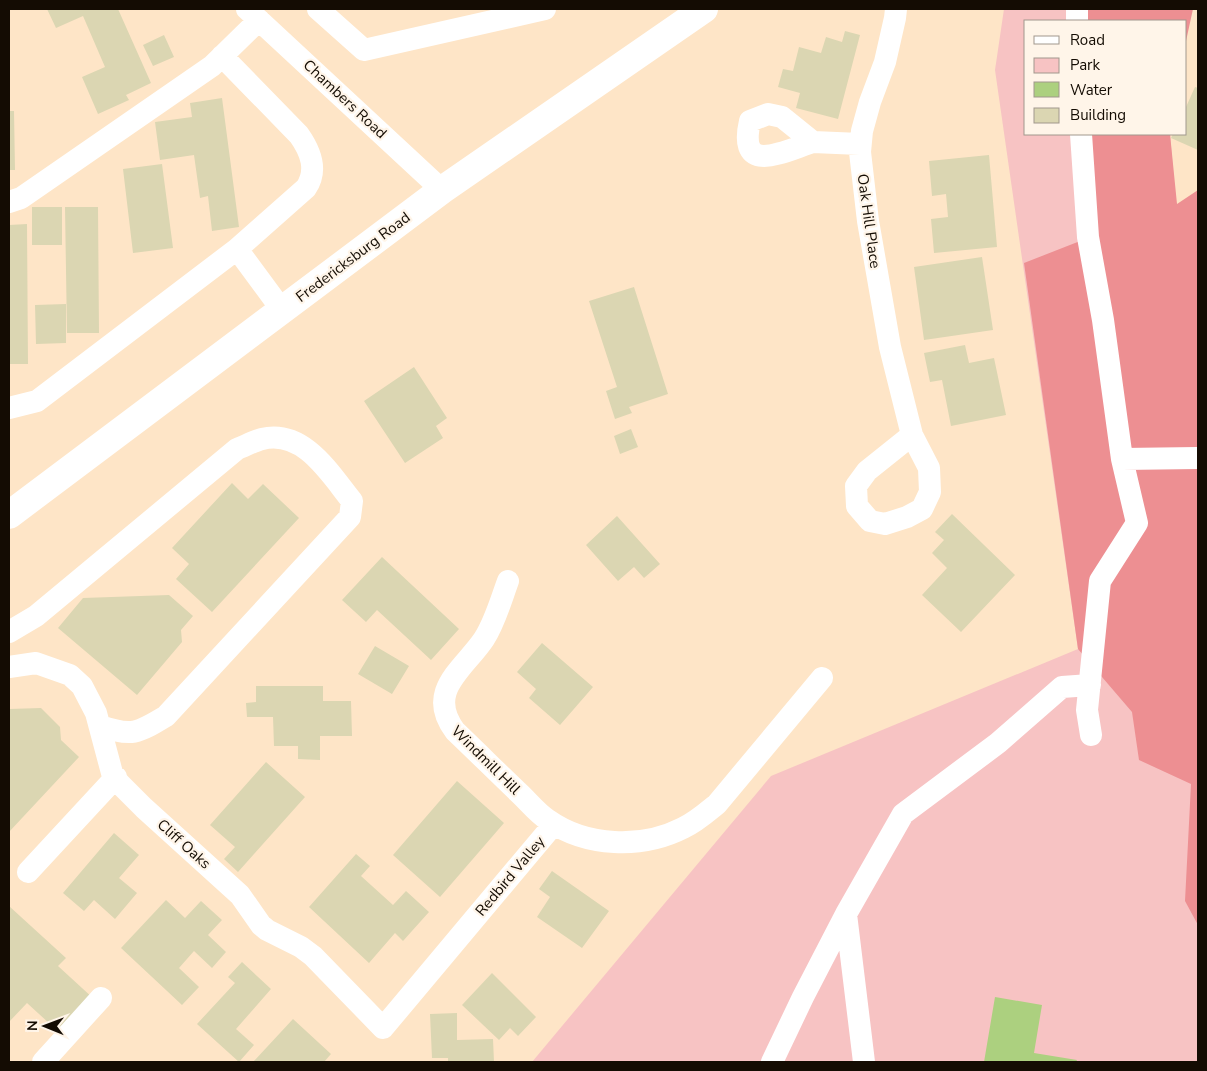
<svg xmlns="http://www.w3.org/2000/svg" width="1207" height="1071" viewBox="0 0 1207 1071" font-family="'Nunito Sans',sans-serif">
	<style>
		.green { fill: #f7c3c3 }
		.forest { fill: #ed8f92 }
		.water { fill: #acd07f }
		.building { fill: #dbd6b2 }
		.lines { fill: none; stroke-linecap: round; stroke-linejoin: round }
		.minor { stroke: #fff; stroke-width: 22 }
		.major { stroke: #fff; stroke-width: 28 }
		.labels { text-anchor: middle; dominant-baseline: central; stroke-width: 4.5; stroke-linejoin: round; paint-order: stroke }
		.street-label { font-size: 15px; fill: #140c03; stroke: #fff5e9 }
	</style>
	<rect width="100%" height="100%" fill="#fee5c7"/>
	<path class="green" d="M1004,9H1156L1158,21H1026V134H1170L1198,468V1062H532L771,776L1078,649L995,70Z"/>
	<path class="forest" d="M1086,9H1193L1186,41V21H1085Z
		M1091,134H1170L1177,204L1198,190V925L1185,901L1191,784L1139,760L1132,712L1078,649L1024,263L1098,234Z"/>
	<path class="water" d="M995,997L1042,1005L1034,1053L1077,1060L1076,1062H984Z"/>
	<path class="building" d="M47,9H118L151,83L126,95L129,100L98,114L82,77L105,67L83,16L56,28Z
		M845,31L860,35L838,119L796,108L800,93L778,87L783,69L793,71L799,47L821,53L826,37L842,42Z
		M164,35L174,57L153,66L143,45Z
		M1195,87L1198,88V150L1171,138L1173,134H1186V107Z
		M222,98L239,227L212,231L208,196L200,198L194,155L160,160L155,122L192,117L190,103Z
		M9,111H14L15,170H9Z
		M989,155L997,247L934,253L931,219L948,217L946,194L932,196L929,161Z
		M162,164L173,248L133,253L123,169Z
		M32,207H62V245H32Z
		M65,207H98L99,333H67Z
		M27,224L28,364H9V225Z
		M982,257L993,330L924,340L914,267Z
		M634,287L668,394L629,407L632,413L615,419L606,391L617,387L589,301Z
		M66,304V343L36,344L35,305Z
		M965,345L969,363L994,358L1006,415L951,426L942,380L930,382L924,353Z
		M414,367L447,418L436,426L443,438L405,463L364,401Z
		M631,429L638,447L620,454L614,436Z
		M232,483L248,499L263,484L299,518L212,612L176,579L189,564L172,548Z
		M952,514L1015,575L961,632L922,595L947,568L932,553L944,540L935,532Z
		M617,516L660,564L644,578L634,567L618,581L586,545Z
		M382,557L459,629L431,660L377,610L366,622L342,600Z
		M169,595L193,616L181,630L182,642L137,695L58,628L83,598Z
		M542,643L593,687L560,725L529,698L536,689L517,672Z
		M375,646L409,666L392,694L358,674Z
		M256,686H323V701H351L352,736H320V760L298,759V746H274L273,717H247L246,703L256,702Z
		M41,708L60,727L61,740L79,757L9,832V709Z
		M266,762L305,797L238,872L224,859L235,847L210,825Z
		M457,781L504,823L440,897L393,855Z
		M114,833L139,855L119,878L137,893L115,919L94,900L84,911L63,893Z
		M356,854L370,866L361,876L393,905L406,891L429,912L403,941L395,933L369,963L309,907Z
		M552,871L609,911L582,948L537,917L550,897L539,889Z
		M166,900L185,918L201,901L222,920L208,935L226,952L212,968L194,951L179,968L199,987L182,1005L121,948Z
		M9,906L66,958L58,966L94,999L62,1035L27,1003L9,1022Z
		M242,962L271,989L236,1029L254,1045L239,1062L197,1024L235,983L228,977Z
		M492,973L536,1017L518,1036L510,1028L499,1040L462,1005Z
		M457,1013V1040L493,1039L494,1062H448V1058H432L430,1014Z
		M293,1019L331,1054L324,1062H253Z"/>
	<g class="lines">
		<path class="minor" d="M247,9L442,190
			M318,9L364,50L545,9
			M896,9L895,18L885,62L870,102L862,131L860,152L868,221L890,347L912,435L929,468L930,492L922,509L907,517L885,524L870,521L857,506L856,486L867,471L912,435
			M1077,21V9
			M222,56L299,135C311,152 318,170 306,188L237,249
			M1081,134L1088,237L1103,320L1122,459L1137,523L1100,581L1087,710L1091,735
			M813,142C784,151 737,177 750,121L768,114L782,117L813,142L860,144
			M9,202L21,198L212,66L259,20
			M9,408L37,401L237,249L282,310
			M1122,459L1198,458
			M508,581C501,600 495,622 484,639C464,669 425,691 455,731C476,751 497,772 518,792C528,801 537,813 548,820C586,847 642,849 683,828C696,822 706,813 717,804L822,678
			M9,632L36,616L237,449C245,446 254,441 262,439C304,429 330,474 352,501L350,517L166,716C138,733 132,737 100,726
			M9,667L36,663L70,675L82,686L96,713L112,773L119,783L144,808L240,895L261,925L267,930L301,947L313,956L383,1028L554,824
			M28,872L116,777
			M43,1062L101,998
			M772,1062L803,997L846,914
			M864,1062L846,914L903,814L998,743L1062,687L1090,685"/>
		<path class="major" d="M9,515L442,190L704,9"/>
	</g>
	<g class="labels">
		<g class="street-label">
			<text transform="translate(345 99) rotate(43)">Chambers Road</text>
			<text transform="translate(869 221) rotate(82)">Oak Hill Place</text>
			<text transform="translate(353 257) rotate(-37)">Fredericksburg Road</text>
			<text transform="translate(486 760) rotate(45)">Windmill Hill</text>
			<text transform="translate(184 844) rotate(42)">Cliff Oaks</text>
			<text transform="translate(510 876) rotate(-50)">Redbird Valley</text>
		</g>
	</g>
	<rect width="1207" height="1071" fill="none" stroke="#140c03" stroke-width="20"/>
	<rect x="1024" y="20" width="162" height="115" fill="#fff5e9" stroke="#a1988d"/>
	<rect x="1034" y="36" width="25" height="8" fill="#ffffff" stroke="#a1988d"/>
	<text x="1070" y="45" font-size="15" fill="#140c03">Road</text>
	<rect x="1034" y="58" width="25" height="15" fill="#f7c3c3" stroke="#a1988d"/>
	<text x="1070" y="70" font-size="15" fill="#140c03">Park</text>
	<rect x="1034" y="82" width="25" height="15" fill="#acd07f" stroke="#a1988d"/>
	<text x="1070" y="95" font-size="15" fill="#140c03">Water</text>
	<rect x="1034" y="108" width="25" height="15" fill="#dbd6b2" stroke="#a1988d"/>
	<text x="1070" y="120" font-size="15" fill="#140c03">Building</text>
	<g transform="translate(45 1026) rotate(271)" stroke="#fff5e9" stroke-width="4" paint-order="stroke">
	<path d="M0-4L9 19L0 12L-9 19Z" fill="#140c03"/>
	<text y="-8" font-size="14" font-weight="bold" text-anchor="middle" fill="#140c03">N</text>
	</g>
</svg>
